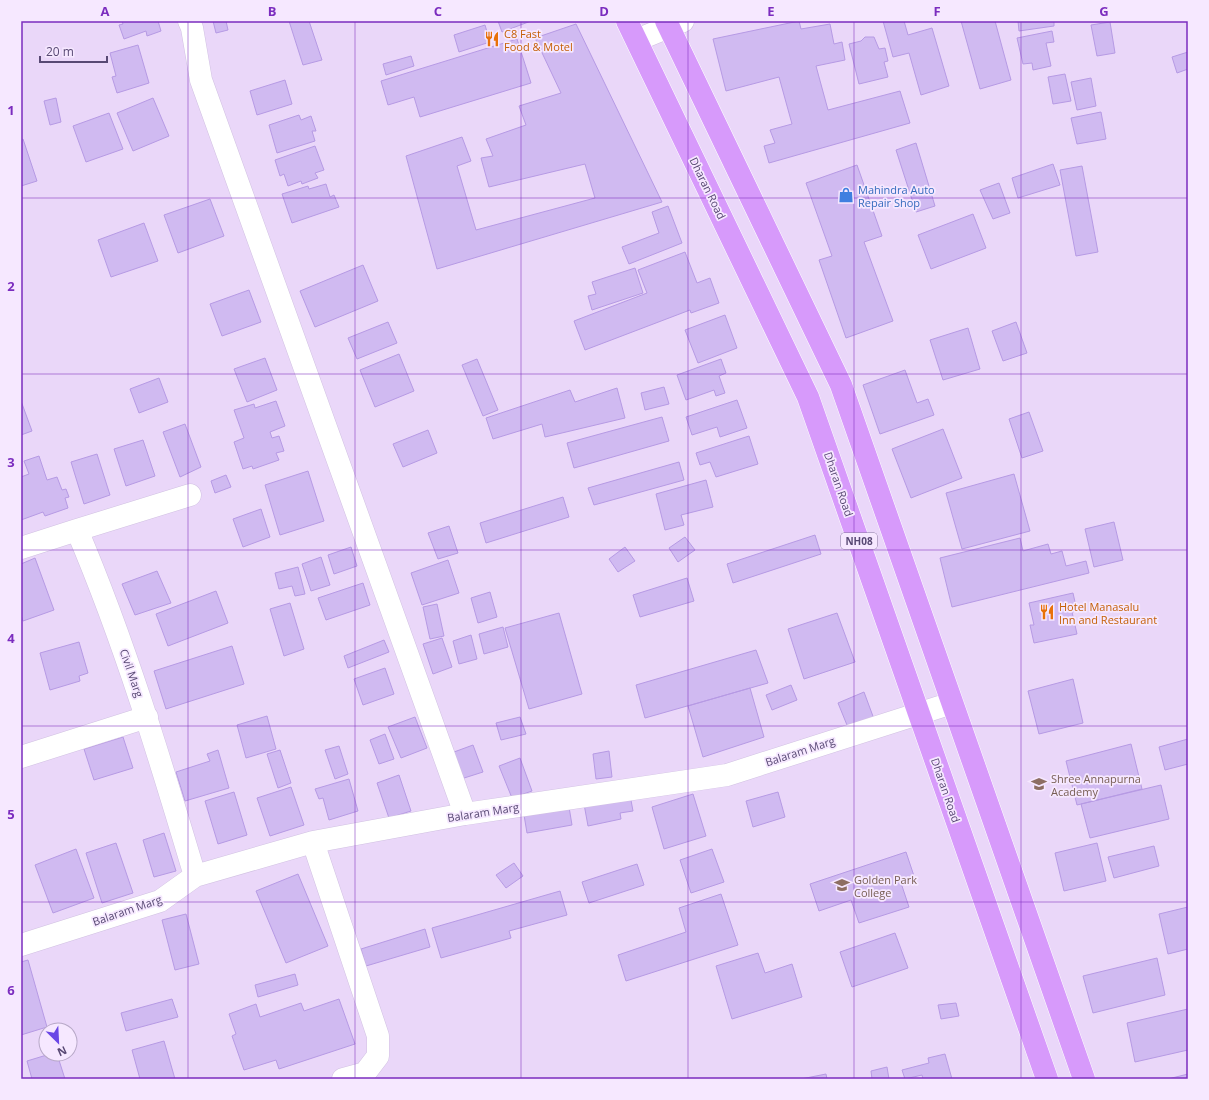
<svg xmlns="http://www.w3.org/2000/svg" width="1209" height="1100" viewBox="0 0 1209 1100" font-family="'Open Sans',sans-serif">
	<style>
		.residential { fill: #ead7f9; fill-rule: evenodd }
		.building { fill: #d0baf1; stroke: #b69ae4 }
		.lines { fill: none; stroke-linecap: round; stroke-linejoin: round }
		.minor-casing { stroke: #d1c1e2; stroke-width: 23 }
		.major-casing { stroke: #fff; stroke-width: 23 }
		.minor { stroke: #fff; stroke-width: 22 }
		.major { stroke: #d79afb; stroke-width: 22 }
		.grid { fill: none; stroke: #7b2cbf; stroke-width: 1; stroke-opacity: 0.55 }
		.labels { text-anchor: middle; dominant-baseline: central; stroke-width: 3.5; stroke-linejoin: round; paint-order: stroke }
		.shield { fill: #f6e8ff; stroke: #87799e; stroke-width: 1 }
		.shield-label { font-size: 10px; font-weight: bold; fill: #584974 }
		.food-label { font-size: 11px; fill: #c56008; stroke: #f6e8ff; text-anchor: start }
		.street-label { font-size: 11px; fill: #584974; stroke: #f6e8ff }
		.shop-label { font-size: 11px; fill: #366cbe; stroke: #f6e8ff; text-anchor: start }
		.education-label { font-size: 11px; fill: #785e54; stroke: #f6e8ff; text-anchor: start }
		.neatline { fill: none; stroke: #7b2cbf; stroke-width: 1.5 }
		.grid-label { font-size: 13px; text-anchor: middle; font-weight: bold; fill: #7b2cbf }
	</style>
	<rect width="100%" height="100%" fill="#f2e2fc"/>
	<path class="residential" d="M21,21H1188V1079H21ZM46,1030H70V1054H46Z"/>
	<path class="building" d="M122,21H158L161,31L147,36L146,31L124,39L119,25L123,24Z
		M213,21H226L228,30L216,33Z
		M289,21H309L322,60L303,65Z
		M498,21H531L502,32Z
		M799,21L801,29L830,24L834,44L842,42L845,60L816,66L828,110L900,91L910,123L769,163L764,146L775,143L770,130L792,124L779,77L726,91L713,39Z
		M883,21H904L908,35L932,28L949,86L921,95L909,53L893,57Z
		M961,21H995L1011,80L980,89Z
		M1018,21H1054V26L1019,31Z
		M1110,22L1115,53L1097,56L1091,25Z
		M576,24L662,202L437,269L406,156L462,137L471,161L457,166L476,230L595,198L585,164L489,187L481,158L493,156L486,139L526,125L519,106L561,93L535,38Z
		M485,25L490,42L459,52L454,35Z
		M1052,31L1054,42L1046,43L1051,66L1033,70L1032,63L1023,64L1017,38Z
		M865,37H874L879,49L885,48L888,61L884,62L888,77L859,84L849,44L861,41Z
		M517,39L531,83L420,117L414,97L388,105L381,81Z
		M138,45L149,83L117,93L112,77L116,76L110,53Z
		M1188,52V69L1177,73L1172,57Z
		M411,56L414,66L386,75L383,64Z
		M1065,74L1071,101L1053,104L1048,77Z
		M1091,78L1096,106L1077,110L1071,82Z
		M285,80L292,104L257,115L250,91Z
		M56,98L61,122L50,125L44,101Z
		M153,98L169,136L133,151L117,113Z
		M1101,112L1106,139L1077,144L1071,118Z
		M109,113L123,149L86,162L73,126Z
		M299,115L301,120L311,116L316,131H312L315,141L277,153L269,125Z
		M23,139L37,181L21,186V140Z
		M916,143L935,206L916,212L896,150Z
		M315,146L324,170L315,173L318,178L302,184L301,181L288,186L284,174L280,176L275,160Z
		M1053,164L1060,185L1018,198L1012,178Z
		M857,165L882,236L864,242L893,321L846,338L819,260L832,256L806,183Z
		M1082,166L1098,252L1076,256L1060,170Z
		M999,183L1010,213L993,219L980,190Z
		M326,184L330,197L334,195L339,207L292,223L282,194L308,186L309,189Z
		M210,199L224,236L178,253L164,215Z
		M668,206L682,243L629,264L622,247L659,233L652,212Z
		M973,214L986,248L931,269L918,235Z
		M144,223L158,261L111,277L98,240Z
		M685,252L697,283L710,278L719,303L691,313L690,310L585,350L574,321L647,293L638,270Z
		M363,265L378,301L315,327L300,291Z
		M635,268L643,293L592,310L588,296L596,294L592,282Z
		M249,290L261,322L222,336L210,304Z
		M725,315L737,348L698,363L685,330Z
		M388,322L397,343L357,359L348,338Z
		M1016,322L1027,353L1003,361L992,331Z
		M968,328L980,369L943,380L930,340Z
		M399,354L414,391L375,407L360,370Z
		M265,358L277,390L247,402L234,369Z
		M477,359L498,410L483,416L462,365Z
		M721,359L726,373L719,376L725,393L716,396L714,390L686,400L677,375Z
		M905,370L917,403L928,399L934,415L880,434L863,385Z
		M159,378L168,402L139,413L130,389Z
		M664,387L669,404L645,410L641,393Z
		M617,388L625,418L545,437L542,424L493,439L486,418L570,390L575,402Z
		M737,400L747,428L720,437L717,427L692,435L686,417Z
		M21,401L32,431L21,435Z
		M276,401L285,426L270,432L272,438L279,436L284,451L276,453L279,460L253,469L252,466L243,469L234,442L244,438L234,410L254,404L255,408Z
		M1029,412L1043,451L1022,458L1009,419Z
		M662,417L669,441L574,468L567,443Z
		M185,424L201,467L180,477L163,432Z
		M943,429L962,478L911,498L892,449Z
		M428,430L437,453L403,467L393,444Z
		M749,436L758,464L716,477L710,462L700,465L696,453Z
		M143,440L155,476L126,486L114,449Z
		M97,454L110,495L84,504L71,462Z
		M39,456L47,480L57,477L62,490L66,489L69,497L65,498L68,508L45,516L43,512L21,520V477L29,474L24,461Z
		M679,462L684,480L594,505L588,488Z
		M308,471L324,521L280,535L265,485Z
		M1014,474L1030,531L962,549L946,493Z
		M226,475L231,487L215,493L211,481Z
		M706,480L713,507L681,515L684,525L665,530L656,494Z
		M563,497L569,517L486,543L480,523Z
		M261,509L270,537L243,547L233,519Z
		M1114,522L1123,560L1094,567L1085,529Z
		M449,526L458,553L438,559L428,533Z
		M815,535L821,554L733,583L727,564Z
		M685,537L695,550L678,562L669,548Z
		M1020,538L1023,551L1048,544L1051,554L1062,551L1066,566L1086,561L1089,573L952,607L940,558Z
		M351,547L357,566L334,574L328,555Z
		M625,547L635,561L618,572L609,559Z
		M321,557L330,585L311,591L302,564Z
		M35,558L54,610L23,621L21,615V564Z
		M448,560L459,593L422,605L411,573Z
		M298,567L305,594L295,596L292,586L279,589L275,573Z
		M157,571L171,603L135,615L122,584Z
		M687,578L694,601L640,617L633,595Z
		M363,583L370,605L326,620L318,598Z
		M216,591L228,623L168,646L156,614Z
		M490,592L497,617L478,623L471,598Z
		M1073,593L1077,611L1072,612L1077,634L1034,643L1030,625H1034L1029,603Z
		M290,603L304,649L284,656L270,609Z
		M437,604L444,636L430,639L423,607Z
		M559,613L582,694L529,709L505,628Z
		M837,613L855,662L804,679L788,629Z
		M503,627L508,647L484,654L479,634Z
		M471,635L477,659L459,664L453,641Z
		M442,638L452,667L433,674L423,644Z
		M384,640L389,652L348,668L344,656Z
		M79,642L88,673L79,676L80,681L50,690L40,653Z
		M232,646L244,684L166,709L154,671Z
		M756,650L768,683L645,718L636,685Z
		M385,668L394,694L363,705L354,679Z
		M1073,679L1083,723L1039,734L1028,691Z
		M791,685L797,700L772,710L766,695Z
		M750,688L764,737L703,757L688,706Z
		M864,692L874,719L849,730L838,703Z
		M267,716L276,749L246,758L237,725Z
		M415,717L427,748L401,758L388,727Z
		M520,717L526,734L501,740L496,723Z
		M385,734L394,759L379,764L370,740Z
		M123,737L133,768L94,780L84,749Z
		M1188,739V764L1165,770L1159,747Z
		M1131,744L1142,789L1077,805L1066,761Z
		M473,745L483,772L461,779L454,752Z
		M339,746L348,774L335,779L325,750Z
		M218,750L229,788L185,801L176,772L210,761L207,754Z
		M280,750L291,783L278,788L267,754Z
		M609,751L612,777L596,779L593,754Z
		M520,758L532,791L512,798L499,766Z
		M399,775L411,811L389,818L377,783Z
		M349,779L358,811L329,820L323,798L319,799L315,789Z
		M1161,785L1169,819L1090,838L1081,804Z
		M291,787L304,825L270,836L257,798Z
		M234,792L247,835L218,844L205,801Z
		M778,792L785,817L753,827L746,801Z
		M693,794L706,836L664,849L652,807Z
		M630,795L633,811L620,813L621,819L588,826L584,804Z
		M569,807L572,825L527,833L524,815Z
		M164,833L176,871L154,877L143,840Z
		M116,843L133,893L102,903L86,853Z
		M1097,843L1106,881L1064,891L1055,853Z
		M1154,846L1159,866L1114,878L1108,857Z
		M76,849L94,898L53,913L35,865Z
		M712,849L724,882L691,893L680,860Z
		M906,852L914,876L900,880L909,907L859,923L851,900L819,911L810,884Z
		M514,863L523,876L506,888L496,875Z
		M637,864L644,885L589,903L582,882Z
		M298,874L328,946L286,963L256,891Z
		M560,891L567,915L509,931L511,938L441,958L432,928Z
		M721,894L738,945L626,981L618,955L686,932L679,908Z
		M1188,907V949L1168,954L1159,914Z
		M186,914L199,964L175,970L162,920Z
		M425,929L430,947L366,966L361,949Z
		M895,933L908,968L852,987L840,952Z
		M758,953L765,973L792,964L802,997L732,1019L716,966Z
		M1157,958L1165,995L1093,1013L1083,976Z
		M28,960L47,1027L21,1035V962Z
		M295,974L298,985L258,997L255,985Z
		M172,999L178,1017L126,1031L121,1013Z
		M339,999L355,1044L279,1069L276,1060L244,1070L232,1036L236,1034L229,1014L256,1004L260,1017L301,1003L304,1011Z
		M956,1003L959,1016L941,1019L938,1005Z
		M1188,1009V1050L1135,1062L1127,1023Z
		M164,1041L175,1079H140L132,1050Z
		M50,1054H57L65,1079H32L27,1061Z
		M945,1054L952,1079H923L922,1075L905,1079L902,1070L929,1063L928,1058Z
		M887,1067L889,1079H872L871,1071Z
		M826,1074L827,1079H801Z
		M1188,1074V1079H1168Z"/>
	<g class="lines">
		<g class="minor-casing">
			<path id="minor" d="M189,21L192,28L201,80L465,814
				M637,40L683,21
				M77,530L190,495
				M21,548L77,530C125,643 160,759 195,876
				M21,757L147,717
				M313,842L378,1036V1056L365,1073L343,1079
				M21,945L160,901L195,876L313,842L465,814L727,775L952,703"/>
		</g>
		<g class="major-casing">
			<path id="major" d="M627,21L808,397L1047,1079
				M666,21L841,385L1084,1079"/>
		</g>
		<use href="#minor" class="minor"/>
		<use href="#major" class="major"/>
	</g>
	<path class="grid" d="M188,21V1079M355,21V1079M521,21V1079M688,21V1079M854,21V1079M1021,21V1079M21,198H1188M21,374H1188M21,550H1188M21,726H1188M21,902H1188"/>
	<defs>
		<g id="restaurant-bare" transform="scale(1.2)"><path d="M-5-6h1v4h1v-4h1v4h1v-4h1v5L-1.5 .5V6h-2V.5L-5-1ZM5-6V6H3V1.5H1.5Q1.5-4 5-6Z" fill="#e8710a" stroke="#f6e8ff" stroke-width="2.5" paint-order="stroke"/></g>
		<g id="shop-bare" transform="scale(1.2)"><path d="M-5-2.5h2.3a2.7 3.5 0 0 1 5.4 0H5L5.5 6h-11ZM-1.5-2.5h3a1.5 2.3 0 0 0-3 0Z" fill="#3f7fe0" stroke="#f6e8ff" stroke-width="2.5" paint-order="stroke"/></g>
		<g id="school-bare" transform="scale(1.2)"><path d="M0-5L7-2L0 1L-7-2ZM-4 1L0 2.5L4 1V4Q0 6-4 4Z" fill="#8d6e63" stroke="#f6e8ff" stroke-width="2.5" paint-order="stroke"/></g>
	</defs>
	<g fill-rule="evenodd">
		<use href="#restaurant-bare" x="492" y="39"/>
		<use href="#shop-bare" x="846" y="195"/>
		<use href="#restaurant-bare" x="1047" y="612"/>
		<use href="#school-bare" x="1039" y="784"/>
		<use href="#school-bare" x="842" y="885"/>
	</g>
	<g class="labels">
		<rect class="shield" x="841" y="533" width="36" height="16" rx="3"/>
		<g class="shield-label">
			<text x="859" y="541">NH08</text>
		</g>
		<g class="food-label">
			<text x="504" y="33">C8 Fast<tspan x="504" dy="13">Food &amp; Motel</tspan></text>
			<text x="1059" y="606">Hotel Manasalu<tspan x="1059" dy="13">Inn and Restaurant</tspan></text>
		</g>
		<g class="street-label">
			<text transform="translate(708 188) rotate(64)">Dharan Road</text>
			<text transform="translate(839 484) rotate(71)">Dharan Road</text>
			<text transform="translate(132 673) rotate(71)">Civil Marg</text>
			<text transform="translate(800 751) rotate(-18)">Balaram Marg</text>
			<text transform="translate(946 790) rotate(71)">Dharan Road</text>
			<text transform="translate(483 812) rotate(-9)">Balaram Marg</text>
			<text transform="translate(127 910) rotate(-19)">Balaram Marg</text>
		</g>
		<g class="shop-label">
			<text x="858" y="189">Mahindra Auto<tspan x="858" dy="13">Repair Shop</tspan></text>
		</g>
		<g class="education-label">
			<text x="1051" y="778">Shree Annapurna<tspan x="1051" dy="13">Academy</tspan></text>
			<text x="854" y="879">Golden Park<tspan x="854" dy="13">College</tspan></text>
		</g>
	</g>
	<rect width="1209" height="1100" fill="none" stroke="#f6e8ff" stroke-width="44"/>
	<g transform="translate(58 1042) rotate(156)"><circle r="19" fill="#f6e8ff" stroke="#b7a8c7"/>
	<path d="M0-3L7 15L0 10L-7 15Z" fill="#6a47e6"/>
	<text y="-6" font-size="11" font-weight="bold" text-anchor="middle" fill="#584974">N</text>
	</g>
	<path d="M40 56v6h67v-6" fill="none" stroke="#584974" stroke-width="2"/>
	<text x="46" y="56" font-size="12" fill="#584974" stroke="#f6e8ff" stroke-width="3" paint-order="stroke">20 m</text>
	<rect x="22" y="22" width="1165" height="1056" class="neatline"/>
	<g class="grid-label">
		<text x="105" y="16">A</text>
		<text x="272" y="16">B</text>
		<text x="438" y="16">C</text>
		<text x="604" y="16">D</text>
		<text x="771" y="16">E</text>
		<text x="937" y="16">F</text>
		<text x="1104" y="16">G</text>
		<text x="11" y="115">1</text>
		<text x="11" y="291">2</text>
		<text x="11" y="467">3</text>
		<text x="11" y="643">4</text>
		<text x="11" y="819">5</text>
		<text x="11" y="995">6</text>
	</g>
</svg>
